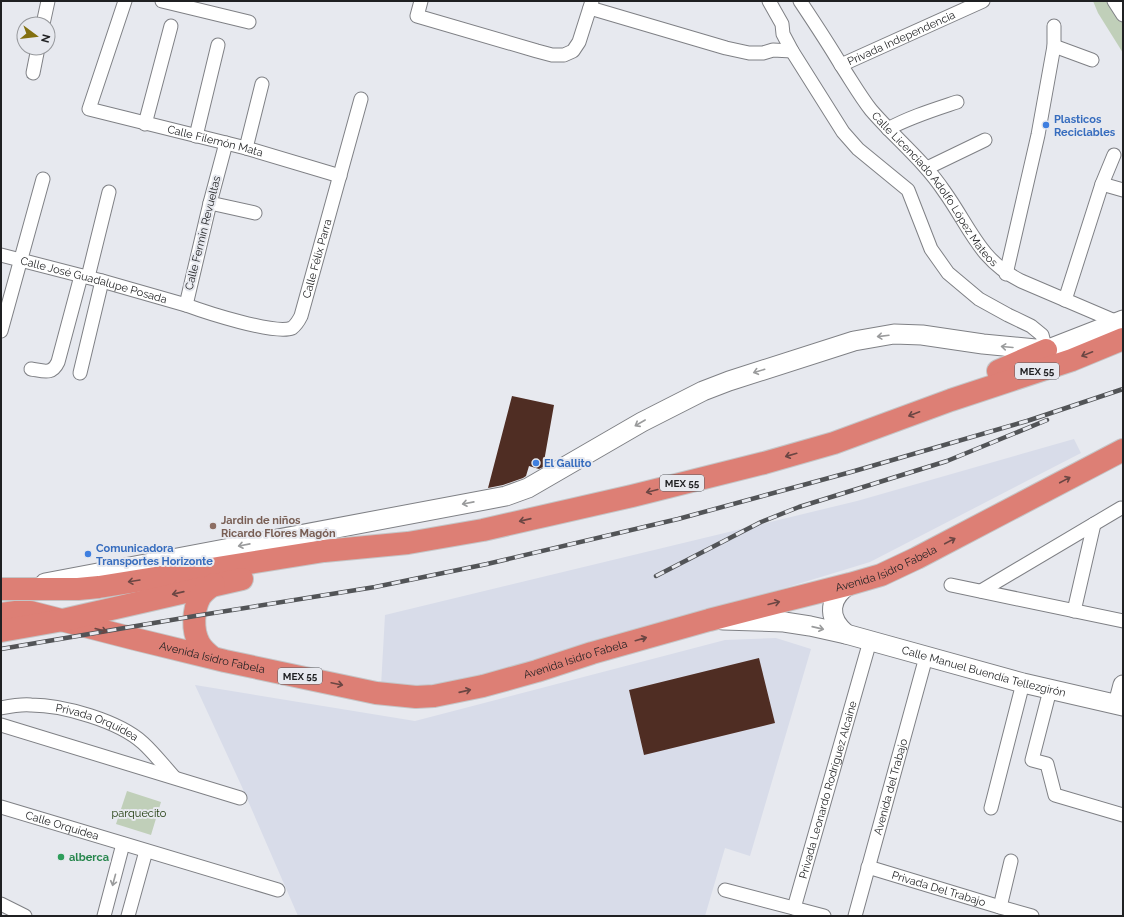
<svg xmlns="http://www.w3.org/2000/svg" width="1124" height="917" viewBox="0 0 1124 917" font-family="Raleway,sans-serif">
	<style>
		.built { fill: #d8dce9 }
		.green { fill: #c0cfb9 }
		.building { fill: #4f2d23 }
		.lines { fill: none; stroke-linecap: round; stroke-linejoin: round }
		.street-casing { stroke: #7f8085; stroke-width: 15 }
		.secondary-casing { stroke: #7f8085; stroke-width: 21 }
		.highway-casing { stroke: #c5c5c6; stroke-width: 24 }
		.street { stroke: #fff; stroke-width: 13 }
		.secondary { stroke: #fff; stroke-width: 19 }
		.highway { stroke: #dd7f75; stroke-width: 22 }
		.rail-casing { stroke: #525457; stroke-width: 4.5 }
		.rail { stroke: #e7e9ef; stroke-width: 3; stroke-dasharray: 9; stroke-linecap: butt }
		.oneway { stroke: #9a9b9c }
		.oneway2 { stroke: #6b4643 }
		.shop-dot { fill: #3f7fe0; stroke: #e7e9ef; stroke-width: 1.5 }
		.education-dot { fill: #8d6e63; stroke: #e7e9ef; stroke-width: 1.5 }
		.leisure-dot { fill: #2e9e5b; stroke: #e7e9ef; stroke-width: 1.5 }
		.labels { text-anchor: middle; dominant-baseline: central; stroke-width: 4; stroke-linejoin: round; paint-order: stroke }
		.shield { fill: #e7e9ef; stroke: #5b5c60; stroke-width: 1 }
		.shield-label { font-size: 10px; font-weight: bold; fill: #1f2022 }
		.street-label { font-size: 11px; fill: #1f2022; stroke: #e7e9ef }
		.shop-label { font-size: 11px; font-weight: bold; fill: #366cbe; stroke: #e7e9ef; text-anchor: start }
		.education-label { font-size: 11px; font-weight: bold; fill: #785e54; stroke: #e7e9ef; text-anchor: start }
		.park-label { font-size: 11px; fill: #183504; stroke: #e7e9ef }
		.leisure-label { font-size: 11px; font-weight: bold; fill: #27864d; stroke: #e7e9ef; text-anchor: start }
	</style>
	<rect width="100%" height="100%" fill="#e7e9ef"/>
	<path class="built" d="M1074,439L1081,453L870,562L449,691L381,686L385,615L857,501Z
		M776,638L811,649L750,856L725,848L705,916H298L242,787L195,685L415,721L725,640Z"/>
	<path class="green" d="M1093,1H1123V53L1098,13Z
		M127,791L161,802L151,835L116,824Z"/>
	<path class="building" d="M512,396L554,405L543,467L539,469L529,466L526,476L523,478L503,485L488,488Z
		M759,658L775,723L644,755L629,690Z"/>
	<g class="lines">
		<g class="street-casing">
			<g id="street">
				<path id="s1" d="M125,1L89,109L246,148L340,176"/>
				<path d="M162,1L249,22"/>
				<path d="M421,1L417,16L537,51L552,55H564L573,51L579,42L592,1"/>
				<path d="M769,1L782,24L783,34L792,51L843,132L858,149L908,190L931,249L948,273L979,299L1008,315L1031,326L1042,335L1046,350"/>
				<path id="s2" d="M800,1C814,22 828,43 841,65C851,80 860,96 871,110C895,138 924,161 944,191C970,227 979,260 1021,281L1117,322"/>
				<path d="M1114,1L1123,15"/>
				<path d="M590,8L726,48L749,53H763L773,50L792,51"/>
				<path d="M43,24L48,1"/>
				<path d="M1054,46L1092,60"/>
				<path id="s3" d="M841,65L983,1"/>
				<path d="M33,73L38,48"/>
				<path d="M145,124L171,26"/>
				<path d="M888,129C910,117 933,110 957,102"/>
				<path d="M196,136L218,45"/>
				<path id="s4" d="M226,143L210,203L186,305C205,312 275,335 292,328C296,325 299,320 301,316L361,99"/>
				<path d="M246,148L262,84"/>
				<path d="M927,168L985,140"/>
				<path d="M1102,184L1123,190"/>
				<path d="M210,203L255,213"/>
				<path id="s5" d="M1,255L102,281L186,305"/>
				<path d="M1006,274L1038,135L1054,46V26"/>
				<path d="M88,277L109,192"/>
				<path d="M1065,300L1102,184L1114,155"/>
				<path d="M1,331L43,179"/>
				<path d="M31,369C44,371 52,375 58,362L81,276"/>
				<path d="M80,373L102,281"/>
				<path d="M951,585L1123,621"/>
				<path d="M981,591L1121,508"/>
				<path d="M1074,611L1094,524"/>
				<path d="M1050,690L1032,760L1047,764L1055,795L1123,815"/>
				<path id="s6" d="M1,708C11,706 21,704 31,705C63,705 119,721 143,743C154,753 164,766 174,777"/>
				<path d="M1,725L240,798"/>
				<path id="s7" d="M1,807L278,890"/>
				<path d="M991,808L1023,683"/>
				<path id="s8" d="M868,867L1000,907L1032,916"/>
				<path d="M725,890L824,916"/>
				<path d="M1,904L25,916"/>
				<path d="M1000,907L1011,861"/>
				<path id="s9" d="M794,908L870,641"/>
				<path d="M104,916L123,844"/>
				<path d="M128,916L146,851"/>
				<path id="s10" d="M855,916L926,657"/>
			</g>
		</g>
		<g class="secondary-casing">
			<g id="secondary">
				<path d="M45,583L506,496L528,488L642,422L703,391L729,381L854,341L894,334L922,335L983,344L1046,350L1123,320"/>
				<path id="s11" d="M723,620L784,622L810,626L846,634L1023,683L1123,706"/>
				<path d="M846,634C826,617 829,597 850,584"/>
				<path d="M1118,704L1123,685"/>
			</g>
		</g>
		<g class="highway-casing">
			<g id="highway">
				<path d="M998,371L1046,350"/>
				<path d="M1,589H78L99,587L324,551L408,543L483,530L632,496L764,463L834,443L951,400L1072,360L1123,339"/>
				<path id="s12" d="M1,614L16,612H30L135,639L225,661L376,693L416,697L434,696L483,686L537,671L592,653L709,620L850,584L881,575L917,558L1123,450"/>
				<path d="M1,631L63,620L242,579"/>
				<path d="M212,657C207,653 202,649 199,643C192,630 193,610 200,597C204,591 209,588 214,584"/>
			</g>
		</g>
		<use href="#street" class="street"/>
		<use href="#secondary" class="secondary"/>
		<use href="#highway" class="highway"/>
		<g class="rail-casing">
			<path id="rail" d="M656,576L761,522L799,507L947,461L1047,420
				M1,649L195,616L375,587L487,564L678,519L851,472L1027,421L1123,389"/>
		</g>
		<use href="#rail" class="rail"/>
	</g>
	<defs><path id="oneway-shaft" d="M-6 0H5M1.5-3L5.5 0L1.5 3" fill="none" stroke-width="1.6" stroke-linecap="round" stroke-linejoin="round"/></defs>
	<g class="oneway">
		<use href="#oneway-shaft" transform="translate(883 336) rotate(173)"/>
		<use href="#oneway-shaft" transform="translate(1007 347) rotate(-175)"/>
		<use href="#oneway-shaft" transform="translate(759 371) rotate(163)"/>
		<use href="#oneway-shaft" transform="translate(640 423) rotate(150)"/>
		<use href="#oneway-shaft" transform="translate(468 503) rotate(169)"/>
		<use href="#oneway-shaft" transform="translate(244 545) rotate(169)"/>
		<use href="#oneway-shaft" transform="translate(818 628) rotate(13)"/>
		<use href="#oneway-shaft" transform="translate(114 880) rotate(105)"/>
	</g>
	<g class="oneway2">
		<use href="#oneway-shaft" transform="translate(1087 354) rotate(158)"/>
		<use href="#oneway-shaft" transform="translate(914 414) rotate(159)"/>
		<use href="#oneway-shaft" transform="translate(791 455) rotate(164)"/>
		<use href="#oneway-shaft" transform="translate(1065 480) rotate(-28)"/>
		<use href="#oneway-shaft" transform="translate(652 491) rotate(166)"/>
		<use href="#oneway-shaft" transform="translate(525 520) rotate(167)"/>
		<use href="#oneway-shaft" transform="translate(950 541) rotate(-28)"/>
		<use href="#oneway-shaft" transform="translate(134 581) rotate(171)"/>
		<use href="#oneway-shaft" transform="translate(178 593) rotate(167)"/>
		<use href="#oneway-shaft" transform="translate(774 603) rotate(-14)"/>
		<use href="#oneway-shaft" transform="translate(101 630) rotate(15)"/>
		<use href="#oneway-shaft" transform="translate(641 639) rotate(-16)"/>
		<use href="#oneway-shaft" transform="translate(337 684) rotate(12)"/>
		<use href="#oneway-shaft" transform="translate(465 691) rotate(-13)"/>
	</g>
	<g class="shop-dot">
		<circle cx="1046" cy="125" r="4"/>
		<circle cx="536" cy="463" r="4"/>
		<circle cx="88" cy="554" r="4"/>
	</g>
	<circle class="education-dot" cx="213" cy="526" r="4"/>
	<circle class="leisure-dot" cx="61" cy="857" r="4"/>
	<g class="labels">
		<g class="shield">
			<rect x="1015" y="363" width="44" height="16" rx="3"/>
			<rect x="660" y="475" width="44" height="16" rx="3"/>
			<rect x="278" y="668" width="44" height="16" rx="3"/>
		</g>
		<g class="shield-label">
			<text x="1037" y="371">MEX 55</text>
			<text x="682" y="483">MEX 55</text>
			<text x="300" y="676">MEX 55</text>
		</g>
		<g class="street-label">
			<text stroke="none"><textPath href="#s3" startOffset="66">Privada Independencia</textPath></text>
			<text stroke="none"><textPath href="#s1" startOffset="244">Calle Filemón Mata</textPath></text>
			<text stroke="none"><textPath href="#s2" startOffset="232">Calle Licenciado Adolfo López Mateos</textPath></text>
			<text transform="translate(203 233) rotate(-76)">Calle Fermín Revueltas</text>
			<text stroke="none"><textPath href="#s4" startOffset="351">Calle Félix Parra</textPath></text>
			<text stroke="none"><textPath href="#s5" startOffset="96">Calle José Guadalupe Posada</textPath></text>
			<text stroke="none"><textPath href="#s12" startOffset="913">Avenida Isidro Fabela</textPath></text>
			<text stroke="none"><textPath href="#s12" startOffset="217">Avenida Isidro Fabela</textPath></text>
			<text stroke="none"><textPath href="#s12" startOffset="589">Avenida Isidro Fabela</textPath></text>
			<text stroke="none"><textPath href="#s11" startOffset="267">Calle Manuel Buendía Tellezgirón</textPath></text>
			<text stroke="none"><textPath href="#s6" startOffset="99">Privada Orquídea</textPath></text>
			<text stroke="none"><textPath href="#s10" startOffset="134">Avenida del Trabajo</textPath></text>
			<text stroke="none"><textPath href="#s9" startOffset="123">Privada Leonardo Rodríguez Alcaine</textPath></text>
			<text stroke="none"><textPath href="#s7" startOffset="64">Calle Orquidea</textPath></text>
			<text stroke="none"><textPath href="#s8" startOffset="74">Privada Del Trabajo</textPath></text>
		</g>
		<g class="shop-label">
			<text x="1054" y="119">Plasticos<tspan x="1054" dy="13">Reciclables</tspan></text>
			<text x="544" y="463">El Gallito</text>
			<text x="96" y="548">Comunicadora<tspan x="96" dy="13">Transportes Horizonte</tspan></text>
		</g>
		<g class="education-label">
			<text x="221" y="520">Jardin de niños<tspan x="221" dy="13">Ricardo Flores Magón</tspan></text>
		</g>
		<g class="park-label">
			<text x="139" y="813">parquecito</text>
		</g>
		<g class="leisure-label">
			<text x="69" y="857">alberca</text>
		</g>
	</g>
	<rect width="1124" height="917" fill="none" stroke="#1f2022" stroke-width="4"/>
	<g transform="translate(36 36) rotate(105)"><circle r="19" fill="#e7e9ef" stroke="#97999d"/>
	<path d="M0-3L7 15L0 10L-7 15Z" fill="#837010"/>
	<text y="-6" font-size="11" font-weight="bold" text-anchor="middle" fill="#1f2022">N</text>
	</g>
</svg>
